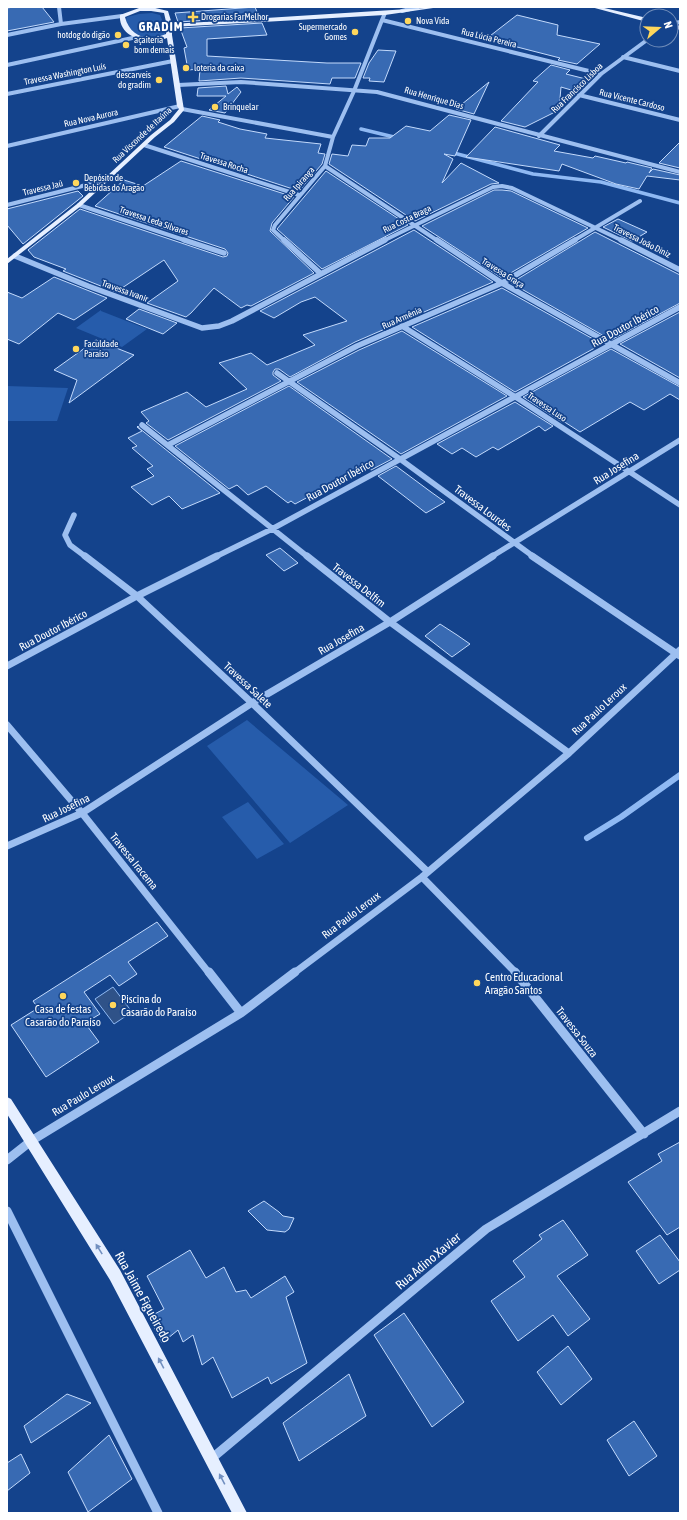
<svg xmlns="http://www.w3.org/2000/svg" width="687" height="1520" viewBox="0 0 687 1520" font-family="'Asap Condensed',sans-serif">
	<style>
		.green { fill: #265cab }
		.water { fill: #2f5288; stroke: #8fb9f3 }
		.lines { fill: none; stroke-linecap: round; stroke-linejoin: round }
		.stream-far1 { stroke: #8fb9f3; stroke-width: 3.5 }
		.stream { stroke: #8fb9f3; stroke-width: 6 }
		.building { fill: #386ab3; stroke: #c3dafc }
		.minor-far3 { stroke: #9dbff0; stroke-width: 4 }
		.minor-far2 { stroke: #9dbff0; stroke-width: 5.5 }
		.minor-far1 { stroke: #9dbff0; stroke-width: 7 }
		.minor { stroke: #9dbff0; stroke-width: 9 }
		.major { fill: #e6efff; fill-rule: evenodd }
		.oneway { fill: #7290c0 }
		.poi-dot { fill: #ffd75c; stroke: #14438c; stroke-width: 1.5 }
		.labels { text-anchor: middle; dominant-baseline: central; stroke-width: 3.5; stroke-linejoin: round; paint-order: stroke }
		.far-poi-label { font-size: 9px; fill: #fff; stroke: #14438c; text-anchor: start }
		.far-street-label { font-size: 9px; fill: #fff; stroke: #14438c }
		.street-label { font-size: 11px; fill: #fff; stroke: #14438c }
		.poi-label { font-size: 11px; fill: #fff; stroke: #14438c; text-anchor: start }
		.far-district-label { font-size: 13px; font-weight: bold; letter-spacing: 1px; fill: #fff; stroke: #14438c }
		.near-street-label { font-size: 13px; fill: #fff; stroke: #14438c }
	</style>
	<rect width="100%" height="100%" fill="#14438c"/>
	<path class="green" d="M152,13L160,15L165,27V36C144,41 138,41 125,22L127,17L139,14Z
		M101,310V311L147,329L122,347L76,328Z
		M7,386L68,388L57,421H7Z
		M247,720L348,805L290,843L207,746Z
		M248,802L284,844L257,859L222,817Z"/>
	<path class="water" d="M113,987L132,1012L114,1024L95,999Z"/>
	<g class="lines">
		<path class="stream-far1" d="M361,129L398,138
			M450,152L533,174L601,182L680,203"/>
		<path class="stream" d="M587,838L621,817L680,775"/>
	</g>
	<path class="building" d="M14,7H42L54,22L7,31V8Z
		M255,7L259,17L178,22L175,13Z
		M517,15L558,25L557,35L600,44L577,64L558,60L560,58L486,39Z
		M262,23L267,35L207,39V56L327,63H361L355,78H332L330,84L241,78L199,81L200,69L188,70L184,48L187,47L180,28Z
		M378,50L396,51L384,82L369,81L370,78H363L369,63Z
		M551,65L570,70L566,74L590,80L578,92L561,87L559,110L525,127L501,121L538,82L533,81Z
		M489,82L474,114L456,109Z
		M226,86L228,94L237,87L241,92L225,113L209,110L226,96H197L198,88Z
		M449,115L471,120L455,156L444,154L453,159L442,183L461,163L499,183L491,184L415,221L329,164L332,154L348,156L352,145L366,146L369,138H390L406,126L430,131Z
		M202,116L220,120L218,122L240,129L267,134L265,138L321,144L318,153L325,154L322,164L299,191L164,147Z
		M495,127L560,145L554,151L593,158L595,156L626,163L627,162L652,168L649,173L653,169L680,175V180L647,176L639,189L616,184L562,164L559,171L466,157Z
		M680,142V168L659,163Z
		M181,161L294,197L272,223L270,231L314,273L251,306L247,305L241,308L214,288L191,313L186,317L147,303L178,281L164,260L116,292L63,271L66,269L34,257L28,250L80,209L223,257L227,256L228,253L225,249L95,206L124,180L143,186Z
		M326,171L408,225L322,269L277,229Z
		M494,190H502L511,191L588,228L502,278L422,226Z
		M78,191L83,196L23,244L7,225V209Z
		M618,219L647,232L632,241L603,227Z
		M414,230L493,282L355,342L290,377L279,369H275L273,372V375L281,381L168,440L146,423L149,421L141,412L187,392L206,407L247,389L219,363L251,353L267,365L315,345L303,335L347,321L315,297L301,302L274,318L260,311Z
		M595,232L680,275V303L611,340L511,283Z
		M54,277L107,298L74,320L58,313L19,344L7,339V292L22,298Z
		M502,288L602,344L515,392L412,327Z
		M139,309L177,323L163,334L126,319Z
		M680,312V378L620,344Z
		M402,331L507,396L401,454L297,382L359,350Z
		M96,340L134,355L69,403L77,380L54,370Z
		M611,349L680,387V400L670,394L644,410L630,402L580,432L563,421L562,422L523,397Z
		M289,386L392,459L371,470L366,466L295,504L291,501L288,503L266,486L248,495L237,485L229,489L175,446Z
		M515,402L553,426L545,431L539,426L498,450L493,447L476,457L462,448L452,454L437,444Z
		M138,426L139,428L220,493L182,509L169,496L152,505L131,487L154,476L147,469L153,466L132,448L137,446L128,438L142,431L137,427Z
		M396,466L431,492L445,502L426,513L378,476Z
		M280,548L298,563L284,571L266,555Z
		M440,624L457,635L470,644L452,657L425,636Z
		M157,922L168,936L128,962L137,974L119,986L110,975L84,992L100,1014L85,1023L99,1042L46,1077L11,1025L38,1008L33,1001Z
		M680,1142V1227L667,1235L628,1182L662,1161L658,1154Z
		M264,1201L279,1212L283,1216L294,1218L289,1229L285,1232L267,1230L248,1211Z
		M563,1220L588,1255L557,1276L590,1319L568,1336L553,1315L518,1341L491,1301L525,1277L513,1261L542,1239L539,1235Z
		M660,1235L680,1262V1270L659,1284L636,1251Z
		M190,1250L206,1278L224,1267L236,1292L246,1290L251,1298L285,1276L294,1292L286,1297L307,1363L271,1384L268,1377L232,1398L213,1357L202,1365L193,1335L183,1342L178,1330L162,1343L149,1317L164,1309L147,1276Z
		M404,1313L464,1402L432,1427L374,1335Z
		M568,1346L592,1379L561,1405L537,1372Z
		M349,1374L366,1416L299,1461L283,1423Z
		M67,1394L91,1403L31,1443L24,1426Z
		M634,1421L657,1456L629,1476L607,1440Z
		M109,1435L132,1479L88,1512L68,1472Z
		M21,1454L30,1473L7,1491V1463Z"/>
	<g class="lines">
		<path class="minor-far3" d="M59,7L61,24
			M402,11L418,7
			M385,13L382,20L601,74
			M671,24L680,22
			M7,35L61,24L122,16
			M623,57L680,71
			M7,65L137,37
			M178,85L241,82L377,92L680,172
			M7,94L173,61
			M579,95L680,120
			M182,109L333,137
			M539,136L601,74L647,40
			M144,145L299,195
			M7,146L180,106
			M325,166L438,241
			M7,205L106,180
			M79,205L187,241
			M285,241L273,230L275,225L325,166L333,137L354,91L382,20
			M383,241L493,187L502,186L512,188L623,241
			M573,241L640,201"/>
		<path class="minor-far2" d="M184,240L224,253
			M284,240L320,273
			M437,240L502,283L680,383
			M621,240L680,270
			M15,256L88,286L202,328L219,326L232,321L385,240
			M402,326L514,396L680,505
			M277,373L400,459L534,557
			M142,425L308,557
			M168,445L357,346L502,283L575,240
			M74,515L65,535L70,545L86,557
			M215,557L272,529L680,307
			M491,557L680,440"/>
		<path class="minor-far1" d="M85,556L137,596L252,703L428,872
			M307,556L390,622L569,753
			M532,556L680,656
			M7,666L137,596L217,556
			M7,725L82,813L209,973
			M7,846L82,813L252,703L390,622L493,556
			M422,877L516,973
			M294,973L422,877L569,753L680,650"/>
		<path class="minor" d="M209,972L241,1013
			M515,972L644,1134
			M7,1160L31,1141L241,1013L295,972
			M7,1211L158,1513
			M211,1459L486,1229L680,1111"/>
		<path class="major" d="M151,7L168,11L172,24L440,7L385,15L172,27V35L184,110L174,122L155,137L81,206L7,264V259L77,204L151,135L170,120L179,109L177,106L167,38C150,45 118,39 120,15L139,8ZM140,11H151L164,13L167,26L166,34C148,42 130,37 125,17Z
			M591,7H600L647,18V22Z
			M671,23L680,26V30L671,27Z
			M7,1097L11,1099L120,1270L247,1513H232L110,1280L7,1114Z"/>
	</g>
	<defs><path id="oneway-solid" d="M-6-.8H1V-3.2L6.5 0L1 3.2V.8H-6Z"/></defs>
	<g class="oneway">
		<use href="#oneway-solid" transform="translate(99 1249) rotate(-122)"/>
		<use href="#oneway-solid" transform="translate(161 1363) rotate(-118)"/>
		<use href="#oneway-solid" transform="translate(222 1479) rotate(-118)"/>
	</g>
	<g class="poi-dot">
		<path d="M191 11h4v4h4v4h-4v4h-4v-4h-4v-4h4z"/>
		<circle cx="408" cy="21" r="4"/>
		<circle cx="355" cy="32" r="4"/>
		<circle cx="118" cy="35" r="4"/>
		<circle cx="126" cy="45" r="4"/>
		<circle cx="186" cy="68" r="4"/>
		<circle cx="159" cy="80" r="4"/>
		<circle cx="215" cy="107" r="4"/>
		<circle cx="76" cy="183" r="4"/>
		<circle cx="76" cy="349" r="4"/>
		<circle cx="477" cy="983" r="4"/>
		<circle cx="63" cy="996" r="4"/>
		<circle cx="113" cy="1005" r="4"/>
	</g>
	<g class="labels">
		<g class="far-poi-label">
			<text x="201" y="17">Drogarias FarMelhor</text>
			<text x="416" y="21">Nova Vida</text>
			<text x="347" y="27" text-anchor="end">Supermercado<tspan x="347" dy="10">Gomes</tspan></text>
			<text x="110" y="35" text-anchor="end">hotdog do digão</text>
			<text x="134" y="40">açaiteria<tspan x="134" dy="10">bom demais</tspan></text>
			<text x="194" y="68">loteria da caixa</text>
			<text x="151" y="75" text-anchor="end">descarveis<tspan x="151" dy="10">do gradim</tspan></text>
			<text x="223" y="107">Brinquelar</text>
			<text x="84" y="178">Depósito de<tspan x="84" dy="10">Bebidas do Aragão</tspan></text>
			<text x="84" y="344">Faculdade<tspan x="84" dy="10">Paraíso</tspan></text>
		</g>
		<g class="far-street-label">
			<text transform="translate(489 38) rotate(14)">Rua Lúcia Pereira</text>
			<text transform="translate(65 74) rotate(-11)">Travessa Washington Luís</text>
			<text transform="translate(577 88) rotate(-44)">Rua Francisco Lisboa</text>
			<text transform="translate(434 98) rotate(16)">Rua Henrique Dias</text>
			<text transform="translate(632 100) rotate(14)">Rua Vicente Cardoso</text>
			<text transform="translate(91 118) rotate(-13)">Rua Nova Aurora</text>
			<text transform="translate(142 135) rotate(-43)">Rua Visconde de Itaúna</text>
			<text transform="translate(224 163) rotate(18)">Travessa Rocha</text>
			<text transform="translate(299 184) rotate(-49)">Rua Ipiranga</text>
			<text transform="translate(43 188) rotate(-14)">Travessa Jaú</text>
			<text transform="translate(407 219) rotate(-26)">Rua Costa Braga</text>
			<text transform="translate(154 221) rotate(19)">Travessa Leda Silvares</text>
			<text transform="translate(642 241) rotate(27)">Travessa João Diniz</text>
			<text transform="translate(503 273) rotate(32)">Travessa Graça</text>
			<text transform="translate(125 291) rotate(20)">Travessa Ivanir</text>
			<text transform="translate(402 318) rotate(-24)">Rua Armênia</text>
			<text transform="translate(547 407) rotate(34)">Travessa Luso</text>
		</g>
		<g class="street-label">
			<text transform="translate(625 326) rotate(-29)">Rua Doutor Ibérico</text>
			<text transform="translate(616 468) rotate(-32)">Rua Josefina</text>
			<text transform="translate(340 480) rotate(-29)">Rua Doutor Ibérico</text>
			<text transform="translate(483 508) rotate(37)">Travessa Lourdes</text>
			<text transform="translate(359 585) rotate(38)">Travessa Delfim</text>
			<text transform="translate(53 630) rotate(-28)">Rua Doutor Ibérico</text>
			<text transform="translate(341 639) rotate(-30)">Rua Josefina</text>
			<text transform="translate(248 685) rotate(43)">Travessa Salete</text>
			<text transform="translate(599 709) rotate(-43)">Rua Paulo Leroux</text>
			<text transform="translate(66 808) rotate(-26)">Rua Josefina</text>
			<text transform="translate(134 861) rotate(51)">Travessa Iracema</text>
			<text transform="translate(351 915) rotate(-37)">Rua Paulo Leroux</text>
			<text transform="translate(577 1032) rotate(52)">Travessa Souza</text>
			<text transform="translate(83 1095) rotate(-31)">Rua Paulo Leroux</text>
		</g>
		<g class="poi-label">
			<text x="485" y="977">Centro Educacional<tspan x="485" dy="13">Aragão Santos</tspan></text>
			<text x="121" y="999">Piscina do<tspan x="121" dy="13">Casarão do Paraíso</tspan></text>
			<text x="63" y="1009" text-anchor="middle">Casa de festas<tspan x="63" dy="13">Casarão do Paraíso</tspan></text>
		</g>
		<g class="far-district-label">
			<text x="161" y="26">GRADIM</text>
		</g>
		<g class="near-street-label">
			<text transform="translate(428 1261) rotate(-40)">Rua Adino Xavier</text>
			<text transform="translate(143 1297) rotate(61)">Rua Jaime Figueiredo</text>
		</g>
	</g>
	<rect width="687" height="1520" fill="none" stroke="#ffffff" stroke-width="16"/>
	<g transform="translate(659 28) rotate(71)"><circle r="19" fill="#14438c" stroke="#728eba"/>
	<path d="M0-3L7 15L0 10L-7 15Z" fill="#ffd75c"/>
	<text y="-6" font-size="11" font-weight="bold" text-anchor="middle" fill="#ffffff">N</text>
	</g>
</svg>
